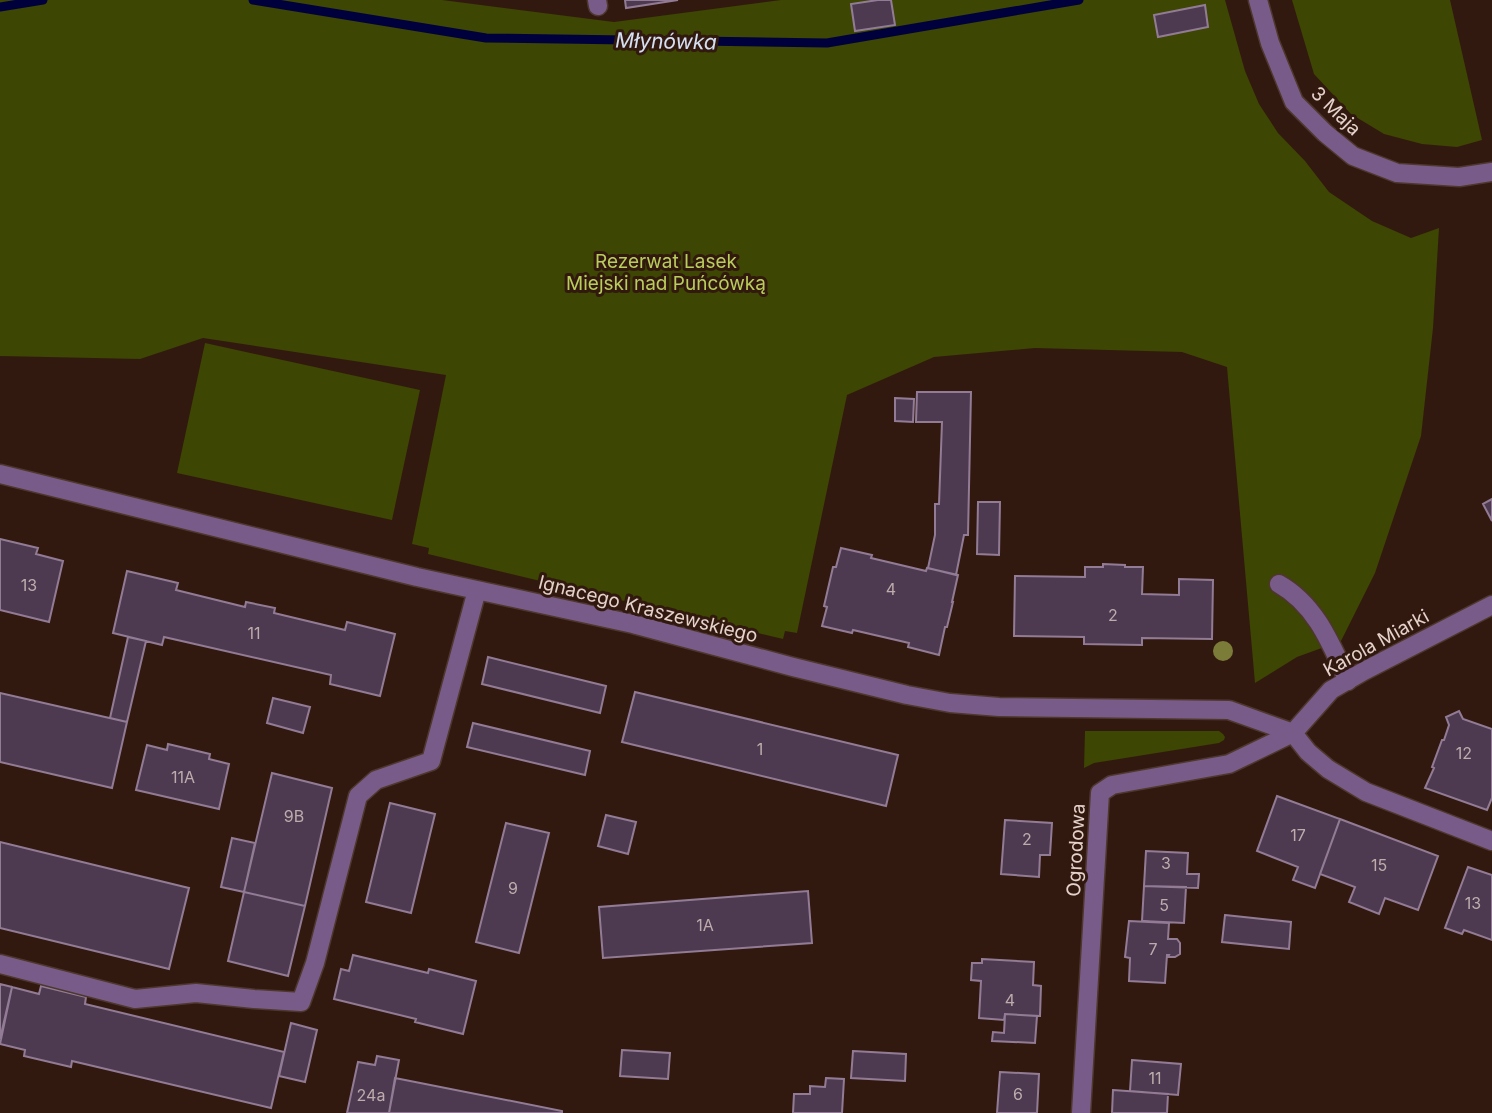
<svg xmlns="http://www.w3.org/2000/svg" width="1492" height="1113" viewBox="0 0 1492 1113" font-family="Inter,sans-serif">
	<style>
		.green { fill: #3d4602 }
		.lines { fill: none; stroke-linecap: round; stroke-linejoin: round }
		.stream { stroke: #00003c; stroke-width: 9 }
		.building { fill: #4d3a51; stroke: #927c95; stroke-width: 2 }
		.minor-casing { stroke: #4e372d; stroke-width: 21 }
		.minor { stroke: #785b88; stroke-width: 18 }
		.tree { fill: #7c7c39 }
		.labels { text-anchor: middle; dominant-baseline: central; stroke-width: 6; stroke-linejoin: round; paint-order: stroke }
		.number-label { font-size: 16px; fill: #beacac }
		.street-label { font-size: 19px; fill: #e4d2cb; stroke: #32190f }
		.park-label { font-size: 19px; fill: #b9cd5b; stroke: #32190f }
		.water-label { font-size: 21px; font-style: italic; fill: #d5e0f3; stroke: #32190f }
	</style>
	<rect width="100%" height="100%" fill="#32190f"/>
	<path class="green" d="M0,0H442L614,22L781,0H1225L1245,71L1259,104L1278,133L1305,161L1329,192L1372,221L1411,238L1439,228L1433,328L1421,436L1375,573L1341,641L1297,657L1255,683L1227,367L1182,352L1035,348L934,357L847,395L797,633L785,631L783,639L428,554L429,548L412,544L446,375L203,338L140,359L0,356Z
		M1292,0H1450L1482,140L1457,147L1422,144L1384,134L1351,114L1314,74Z
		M205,343L420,390L392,520L177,473Z
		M1085,731H1219L1223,734L1225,737L1224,740L1219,743L1094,763L1084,768Z"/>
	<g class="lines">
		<path class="stream" d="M253,0L486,38L827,43L1079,0
			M0,7L43,0"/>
	</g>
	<path class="building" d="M625,0H678L626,8Z
		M878,0H891L895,25L855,31L851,4Z
		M1205,5L1208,27L1158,37L1154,15Z
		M917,392H971L968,535H964L956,575L928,568L935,535V504H939L942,422H916Z
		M895,398L914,399L913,422L895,421Z
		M1492,499V521L1483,504Z
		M978,502H1000L999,555L977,554Z
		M0,539L38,548L36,554L63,561L49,622L0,610Z
		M841,548L872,555L871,558L926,571L927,568L958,575L952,602H953L947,627H945L939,655L908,647L909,643L853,630L852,633L822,626L827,607L824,606L833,567H836Z
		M1103,564L1125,565V567H1143L1142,594L1179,595V579L1213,580L1212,639L1142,638V645L1084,644V637L1014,636L1015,576L1085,577V567H1103Z
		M127,571L178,583L176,590L245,607L246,602L275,608L274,613L345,630L347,622L395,634L380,696L330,684L331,675L164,637L162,645L113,633Z
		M128,637L146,641L127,722L110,718Z
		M488,657L606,686L600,713L482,684Z
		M635,692L898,755L886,806L622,742Z
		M0,693L127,722L112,788L0,762Z
		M273,698L310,707L303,733L267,723Z
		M1459,711L1463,719L1492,729V798L1487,810L1425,788L1434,768L1432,767L1442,740H1444L1449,725L1446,717Z
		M473,723L590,751L585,775L467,747Z
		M168,744L210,754L209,759L229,764L219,809L136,790L147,745L167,750Z
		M272,773L332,788L305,906L244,892Z
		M1277,796L1340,819L1315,888L1293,880L1298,867L1257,851Z
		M390,803L435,814L411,913L366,902Z
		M606,815L636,822L628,854L598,846Z
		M1340,819L1438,856L1418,910L1385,898L1379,914L1349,902L1355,887L1320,874Z
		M1005,820L1052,823L1050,855H1040L1039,877L1001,874Z
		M506,823L549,833L519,953L476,942Z
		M232,838L255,843L244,892L221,887Z
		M0,842L189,888L169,969L0,928Z
		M1146,851L1188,853L1187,874H1199L1198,888L1144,886Z
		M1468,867L1492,875V940L1464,930L1462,934L1445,928Z
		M1144,886L1186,887L1184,923L1142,921Z
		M808,891L812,943L603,958L599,907Z
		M244,892L305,906L288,976L228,961Z
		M1225,915L1291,922L1289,949L1222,942Z
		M1129,921L1169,923L1168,939H1177L1180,943V954L1175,957H1168L1169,955H1167L1165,983L1129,981L1130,958L1125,957Z
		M353,955L428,973L429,969L476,981L463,1034L415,1022L416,1019L334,999L341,969L349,971Z
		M982,959L1034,962L1033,985L1041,986L1040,1016L1005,1014L1004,1020L979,1018L981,981L971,980L972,963H982Z
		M0,984L12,987L0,1039Z
		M41,986L86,997L85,1004L284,1052L271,1108L72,1061L71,1067L24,1056L25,1050L0,1044L12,987L39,994Z
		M1005,1014L1037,1016L1035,1043L992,1041L993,1032L1004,1033Z
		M291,1023L317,1030L305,1082L279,1076Z
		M622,1050L670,1053L668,1079L620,1076Z
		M853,1051L906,1054L905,1081L851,1078Z
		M377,1056L399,1060L389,1113H347L358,1062L375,1065Z
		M1132,1060L1181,1064L1178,1095L1130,1091Z
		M1000,1072L1039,1074L1037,1113H997Z
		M395,1078L562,1111V1113H389Z
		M826,1078L844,1079L842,1113H793L794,1094H810V1086L825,1087Z
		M1113,1090L1168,1094L1167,1113H1112Z"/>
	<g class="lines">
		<g class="minor-casing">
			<path id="minor" d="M597,0L598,6
				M1258,0L1270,43L1294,102L1325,133L1353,156L1397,173L1459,177L1492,172
				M0,474L417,577L633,624L793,667L907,695L950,703L999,707L1229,710L1293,733
				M1279,584C1316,605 1331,644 1348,681
				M1293,733L1308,752L1328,769L1366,792L1492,841
				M0,964L135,999L196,993L254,999L301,1002L315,963L358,796L376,780L431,761L477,590
				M1081,1113L1100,793L1112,785L1229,764L1293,733L1331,690L1364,671L1492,605"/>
		</g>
		<use href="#minor" class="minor"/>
	</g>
	<circle class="tree" cx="1223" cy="651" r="10"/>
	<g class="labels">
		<g class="number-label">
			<text x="29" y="585">13</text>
			<text x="891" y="589">4</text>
			<text x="1113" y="615">2</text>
			<text x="254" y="633">11</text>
			<text x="760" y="749">1</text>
			<text x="1464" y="753">12</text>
			<text x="183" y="777">11A</text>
			<text x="294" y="816">9B</text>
			<text x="1298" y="835">17</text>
			<text x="1027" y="839">2</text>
			<text x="1166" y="863">3</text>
			<text x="1379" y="865">15</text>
			<text x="513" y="888">9</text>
			<text x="1473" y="903">13</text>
			<text x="1164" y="905">5</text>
			<text x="705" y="925">1A</text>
			<text x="1153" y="949">7</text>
			<text x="1010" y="1000">4</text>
			<text x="1155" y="1078">11</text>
			<text x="1018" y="1094">6</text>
			<text x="371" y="1095">24a</text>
		</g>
		<g class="street-label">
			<text transform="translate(1336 111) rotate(44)">3 Maja</text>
			<text transform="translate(648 609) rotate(14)">Ignacego Kraszewskiego</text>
			<text transform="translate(1376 643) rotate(-29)">Karola Miarki</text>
			<text transform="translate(1076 850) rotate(-87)">Ogrodowa</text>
		</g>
		<g class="park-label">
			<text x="666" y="261">Rezerwat Lasek<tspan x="666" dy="22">Miejski nad Puńcówką</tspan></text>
		</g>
		<g class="water-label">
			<text transform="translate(666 41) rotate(1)">Młynówka</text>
		</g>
	</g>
</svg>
